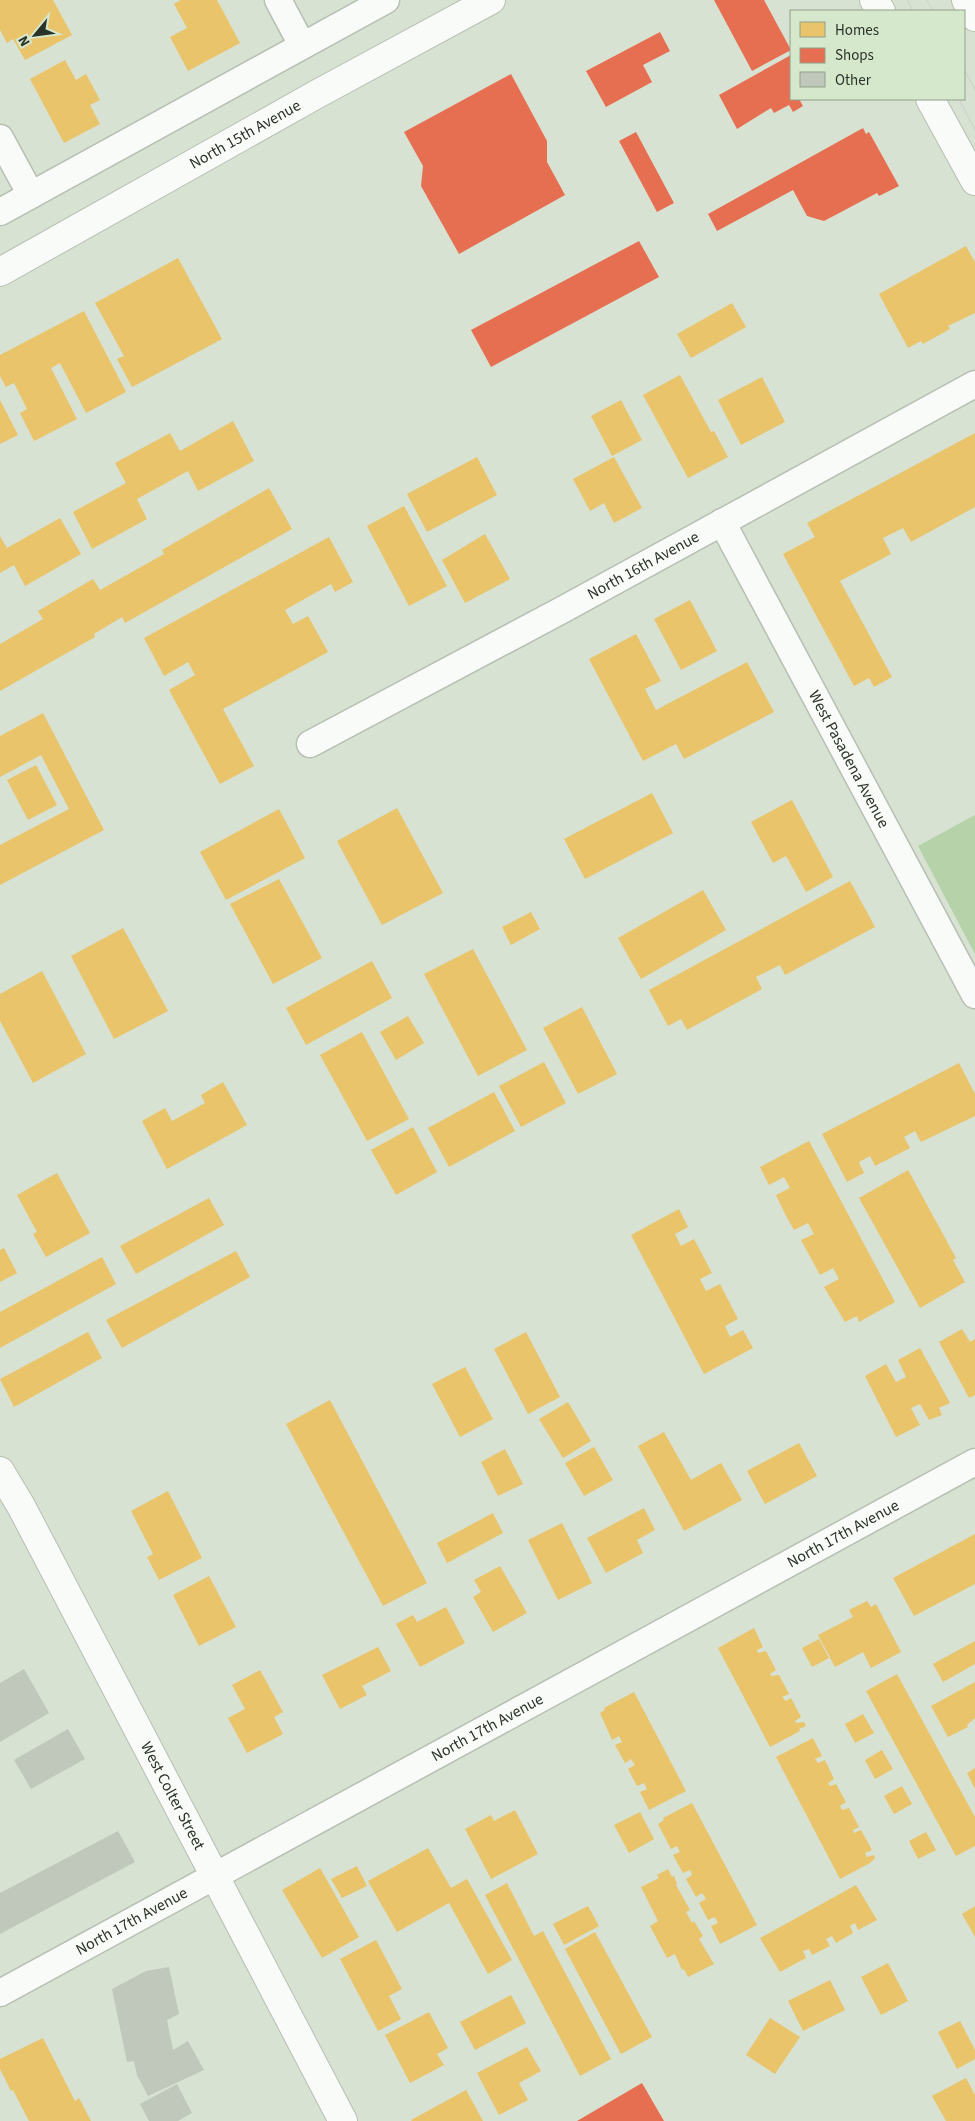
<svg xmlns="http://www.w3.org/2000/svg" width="975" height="2121" viewBox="0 0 975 2121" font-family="'Source Sans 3',sans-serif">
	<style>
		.green { fill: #b5d2a8 }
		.homes { fill: #e9c46a }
		.shops { fill: #e76f51 }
		.building { fill: #bfc8bb }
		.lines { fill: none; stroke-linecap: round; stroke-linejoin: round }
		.minor-casing { stroke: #b7bfb3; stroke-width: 29 }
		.tertiary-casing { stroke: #b7bfb3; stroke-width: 30 }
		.primary-casing { stroke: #b7bfb3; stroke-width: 30 }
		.minor { stroke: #f9fbf8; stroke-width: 26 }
		.tertiary { stroke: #f9fbf8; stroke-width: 28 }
		.primary { stroke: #f9fbf8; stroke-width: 28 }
		.tram { stroke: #cdd0cb; stroke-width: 1 }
		.labels { text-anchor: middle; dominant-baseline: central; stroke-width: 5; stroke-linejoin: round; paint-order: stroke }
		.street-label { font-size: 16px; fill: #2b3328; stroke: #d5e8cc }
	</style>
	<rect width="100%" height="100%" fill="#d7e2d2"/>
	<path class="green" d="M975,815V954L918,846Z"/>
	<path class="homes" d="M0,0H53L72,35L25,60L13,39L7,43L0,30Z
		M181,0H217L240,43L188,71L170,37L187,28L174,4Z
		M65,60L76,80L86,74L100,100L90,105L100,124L64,143L30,79Z
		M966,246L975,262V313L948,326L950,329L923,344L921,341L908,348L879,294Z
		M178,258L222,339L132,387L117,359L124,356L95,303Z
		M732,303L746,327L691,358L677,334Z
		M84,311L126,392L86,413L60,363L51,368L77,419L34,441L20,413L27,409L14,383L6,387L0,376V355Z
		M680,375L711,432L714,431L728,457L688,478L643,395Z
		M762,377L785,422L741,445L718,400Z
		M0,400L18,435L0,444Z
		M621,400L642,440L612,456L591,416Z
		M233,421L254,461L198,491L188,471L137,499L147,519L92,549L73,512L126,483L115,463L170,433L180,451Z
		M975,433V507L911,542L903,528L883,538L891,554L840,581L892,677L874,687L869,678L854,686L783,554L815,537L807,523Z
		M477,457L497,495L427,532L407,494Z
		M614,457L642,508L614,523L604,503L590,511L573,479Z
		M269,488L292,529L125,623L122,617L94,634L95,637L0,691V644L43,619L38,611L93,579L100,590L164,554L162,550Z
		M404,506L447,586L409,606L367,526Z
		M60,518L81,554L25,586L14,565L0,573V536L7,548Z
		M485,534L510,579L465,603L442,560Z
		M329,537L353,582L335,592L331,584L285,610L293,624L308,616L328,652L223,709L254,766L220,784L169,690L195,675L188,662L164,676L144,638Z
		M690,600L717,651L681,670L654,619Z
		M636,634L661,681L645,689L656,710L747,662L774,712L684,759L676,744L643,761L589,659Z
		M43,713L104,830L0,885V845L69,809L41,755L0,777V736Z
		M36,765L57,805L28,820L7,780Z
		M652,793L673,833L585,879L564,839Z
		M792,800L833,877L806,892L786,856L773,863L751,822Z
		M397,808L443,893L382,925L337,841Z
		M279,809L305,858L226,900L200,852Z
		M279,879L322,958L273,984L230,904Z
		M850,881L875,927L785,975L780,965L756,977L762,989L687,1030L681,1019L668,1026L649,990Z
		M703,890L726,930L641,979L618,938Z
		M531,912L540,929L511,945L502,927Z
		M123,928L168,1011L114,1039L71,956Z
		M473,949L527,1050L478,1076L424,974Z
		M372,961L392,998L306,1045L286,1008Z
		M42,971L86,1054L33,1083L0,1021V994Z
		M582,1007L617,1074L578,1094L543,1028Z
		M408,1016L424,1043L396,1060L380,1032Z
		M362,1032L409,1119L367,1141L320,1055Z
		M544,1062L566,1103L521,1127L499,1086Z
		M959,1063L975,1094V1116L921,1142L915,1131L904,1137L910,1148L875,1166L870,1156L859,1162L864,1173L847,1182L822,1134Z
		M223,1082L247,1125L167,1169L142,1121L165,1108L172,1121L205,1103L201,1095Z
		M494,1092L515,1131L449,1167L428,1128Z
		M413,1127L437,1172L396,1195L371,1150Z
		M809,1141L895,1302L859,1322L857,1316L845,1322L824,1287L839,1279L833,1268L820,1275L801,1240L814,1234L808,1223L794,1230L785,1214L776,1195L790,1188L784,1177L769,1185L760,1167Z
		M908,1170L956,1258L953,1260L965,1282L920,1308L859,1198Z
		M57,1173L90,1233L46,1257L33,1234L37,1232L17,1195Z
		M209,1198L224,1225L136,1274L120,1246Z
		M679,1209L688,1227L675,1234L681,1246L694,1239L712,1273L700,1279L706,1291L720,1284L738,1319L725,1326L730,1337L743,1330L753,1348L704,1374L631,1235Z
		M4,1248L17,1273L0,1282V1250Z
		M236,1251L250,1277L122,1348L106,1320Z
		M102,1257L116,1284L0,1348V1312Z
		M962,1329L970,1342L975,1339V1395L969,1398L939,1342Z
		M88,1332L102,1358L14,1407L0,1379Z
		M526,1332L560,1397L528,1414L494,1349Z
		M920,1348L950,1403L939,1408L942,1415L929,1420L920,1404L911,1408L920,1425L896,1437L865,1376L886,1364L896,1382L906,1377L898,1360Z
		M465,1367L493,1419L460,1437L432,1384Z
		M330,1400L427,1583L383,1606L286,1424Z
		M568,1402L591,1441L563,1458L539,1419Z
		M664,1432L691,1480L721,1463L742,1500L684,1531L638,1446Z
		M799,1443L817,1476L765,1504L747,1471Z
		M594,1447L613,1480L584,1496L565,1463Z
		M505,1449L523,1484L498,1496L481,1462Z
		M168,1491L202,1558L159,1580L147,1557L153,1554L131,1511Z
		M644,1508L655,1530L637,1540L643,1553L606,1573L587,1538Z
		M493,1513L503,1533L447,1563L437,1543Z
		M562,1523L592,1583L558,1600L528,1540Z
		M975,1534V1584L914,1616L893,1578Z
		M500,1566L527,1613L493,1632L473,1597L481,1592L474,1580Z
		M209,1576L236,1627L199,1646L173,1595Z
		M867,1601L871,1607L876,1604L901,1652L871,1668L863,1652L835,1667L818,1635L853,1617L849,1610Z
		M446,1607L465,1643L420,1667L396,1624L413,1615L417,1622Z
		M754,1628L763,1647L757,1650L758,1653L766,1651L776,1670L770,1674L771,1676L779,1675L789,1694L782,1697L786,1701L791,1698L801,1717L795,1721L796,1723L804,1722L806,1726L799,1729L800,1731L770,1747L718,1648Z
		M819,1639L829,1658L812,1667L802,1648Z
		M975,1641V1664L943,1682L933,1664Z
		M378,1647L391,1671L362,1686L367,1695L340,1709L322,1675Z
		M260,1670L283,1712L274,1717L283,1734L247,1753L228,1718L245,1709L232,1685Z
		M897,1674L975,1817V1846L956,1856L866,1691Z
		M975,1682V1718L967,1725L968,1727L948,1737L931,1706Z
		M634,1692L686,1791L649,1810L640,1792L647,1789L644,1783L637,1786L628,1769L635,1765L631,1759L625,1763L615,1745L622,1742L619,1736L612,1740L600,1713L605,1710L604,1708Z
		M863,1714L874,1733L855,1743L845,1724Z
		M813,1738L822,1756L815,1759L818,1763L825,1760L834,1779L828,1783L830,1786L836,1784L846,1802L840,1806L842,1810L849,1808L859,1827L853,1830L854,1833L861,1830L872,1850L865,1853L867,1857L874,1855L875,1858L870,1863L840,1879L776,1757Z
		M882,1750L893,1769L875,1779L865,1760Z
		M975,1768V1789L967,1773Z
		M902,1786L912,1804L894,1814L884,1796Z
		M692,1803L757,1925L720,1944L711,1926L718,1923L715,1917L708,1920L699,1903L706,1899L702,1893L696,1897L686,1879L692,1875L690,1870L683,1873L673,1855L680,1852L677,1846L671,1849L658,1824L664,1820L663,1818Z
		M515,1810L538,1854L491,1879L465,1829L491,1815L494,1821Z
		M640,1812L654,1839L629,1853L614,1825Z
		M926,1832L936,1850L918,1859L909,1841Z
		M428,1848L451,1888L467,1879L512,1960L488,1974L449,1903L397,1932L368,1881Z
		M357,1866L367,1886L342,1898L331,1879Z
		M320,1868L359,1937L322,1958L282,1890Z
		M668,1869L672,1877L674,1876L677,1884L676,1885L690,1910L686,1912L692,1923L694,1921L703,1936L699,1939L714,1964L688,1977L684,1969L682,1970L675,1954L667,1958L650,1926L658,1921L641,1887L659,1878L657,1875Z
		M507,1883L534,1936L543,1931L611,2059L580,2076L485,1895Z
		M856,1885L877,1920L858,1930L855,1923L850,1926L853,1933L836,1943L832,1936L826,1939L830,1946L812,1955L809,1949L803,1951L806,1958L780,1972L760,1938Z
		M588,1906L599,1926L564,1945L553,1924Z
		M975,1906V1937L962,1914Z
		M595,1932L652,2037L621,2054L565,1949Z
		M376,1940L402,1989L389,1996L401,2019L378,2031L340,1959Z
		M888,1963L908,2001L881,2015L861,1977Z
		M830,1980L845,2010L803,2031L788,2001Z
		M511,1995L526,2023L475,2050L460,2022Z
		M429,2012L448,2048L437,2054L444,2065L410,2083L385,2035Z
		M770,2018L800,2037L775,2074L746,2055Z
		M960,2021L975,2050V2059L957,2069L938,2032Z
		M43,2038L75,2101L79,2098L91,2121H29L13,2090L11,2091L0,2069V2059Z
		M527,2047L541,2071L519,2083L528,2100L499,2115L477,2073Z
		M966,2078L975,2095V2121H946L932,2096Z
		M466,2090L483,2121H412L411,2120Z"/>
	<path class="shops" d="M714,0H764L791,50L752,71Z
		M660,32L670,51L643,65L652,82L606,107L586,71Z
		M791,55V99H799L803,106L793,112L789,105L774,113L771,108L737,129L719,95Z
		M511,74L547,141V162L565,195L459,254L421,186L423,166L404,132Z
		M863,128L866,134L869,132L899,186L879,196L877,193L824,221L807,216L793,190L717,231L708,214Z
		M636,132L674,203L657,212L619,141Z
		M639,241L659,277L491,367L471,330Z
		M642,2083L664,2121H577Z"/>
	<path class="building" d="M24,1669L49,1713L0,1742V1683Z
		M68,1729L85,1759L31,1789L14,1760Z
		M118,1831L135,1862L0,1934V1893Z
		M169,1967L179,2014L167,2020L173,2050L188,2041L204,2070L148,2096L137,2075L134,2061L127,2062L112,1989L146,1971Z
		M177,2084L192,2113L178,2121H149L140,2104Z"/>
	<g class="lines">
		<g class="minor-casing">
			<g id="minor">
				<path d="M278,0L302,45"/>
				<path d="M0,138L31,195"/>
				<path d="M0,212L386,0"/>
				<path id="s1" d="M722,522L975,995"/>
				<path id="s2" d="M310,744L562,610L975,384"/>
				<path id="s3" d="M0,1993L975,1462"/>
			</g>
		</g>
		<g class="tertiary-casing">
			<g id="tertiary">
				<path id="s4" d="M0,272L319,93L491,0"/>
				<path id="s5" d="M0,1471L21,1506L343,2121"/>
			</g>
		</g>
		<g class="primary-casing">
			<path id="primary" d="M874,0L881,11
				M966,0L975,17
				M930,99L975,181"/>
		</g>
		<use href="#minor" class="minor"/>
		<use href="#tertiary" class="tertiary"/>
		<use href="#primary" class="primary"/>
		<path class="tram" d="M907,0L913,11
			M927,0L933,11
			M964,69L975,90
			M959,99L975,130"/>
	</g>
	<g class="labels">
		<g class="street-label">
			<text stroke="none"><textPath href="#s4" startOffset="281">North 15th Avenue</textPath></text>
			<text stroke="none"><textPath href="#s2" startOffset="378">North 16th Avenue</textPath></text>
			<text stroke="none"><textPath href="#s1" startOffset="269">West Pasadena Avenue</textPath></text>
			<text stroke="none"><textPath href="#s3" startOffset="960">North 17th Avenue</textPath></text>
			<text stroke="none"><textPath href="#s3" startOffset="555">North 17th Avenue</textPath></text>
			<text stroke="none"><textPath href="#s5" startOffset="368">West Colter Street</textPath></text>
			<text stroke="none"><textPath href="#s3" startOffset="150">North 17th Avenue</textPath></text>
		</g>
	</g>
	<rect x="790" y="10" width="175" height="90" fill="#d5e8cc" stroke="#91a08a"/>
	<rect x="800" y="22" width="25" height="15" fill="#e9c46a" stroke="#91a08a"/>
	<text x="835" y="35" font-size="15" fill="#2b3328">Homes</text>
	<rect x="800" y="48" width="25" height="15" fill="#e76f51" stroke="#91a08a"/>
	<text x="835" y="60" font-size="15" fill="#2b3328">Shops</text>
	<rect x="800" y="72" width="25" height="15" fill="#bfc8bb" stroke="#91a08a"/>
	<text x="835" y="85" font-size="15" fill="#2b3328">Other</text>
	<g transform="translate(35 35) rotate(241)" stroke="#d5e8cc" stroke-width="4" paint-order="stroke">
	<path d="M0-4L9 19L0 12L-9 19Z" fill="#2b3328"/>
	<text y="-8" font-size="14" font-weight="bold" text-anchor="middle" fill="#2b3328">N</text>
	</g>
</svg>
